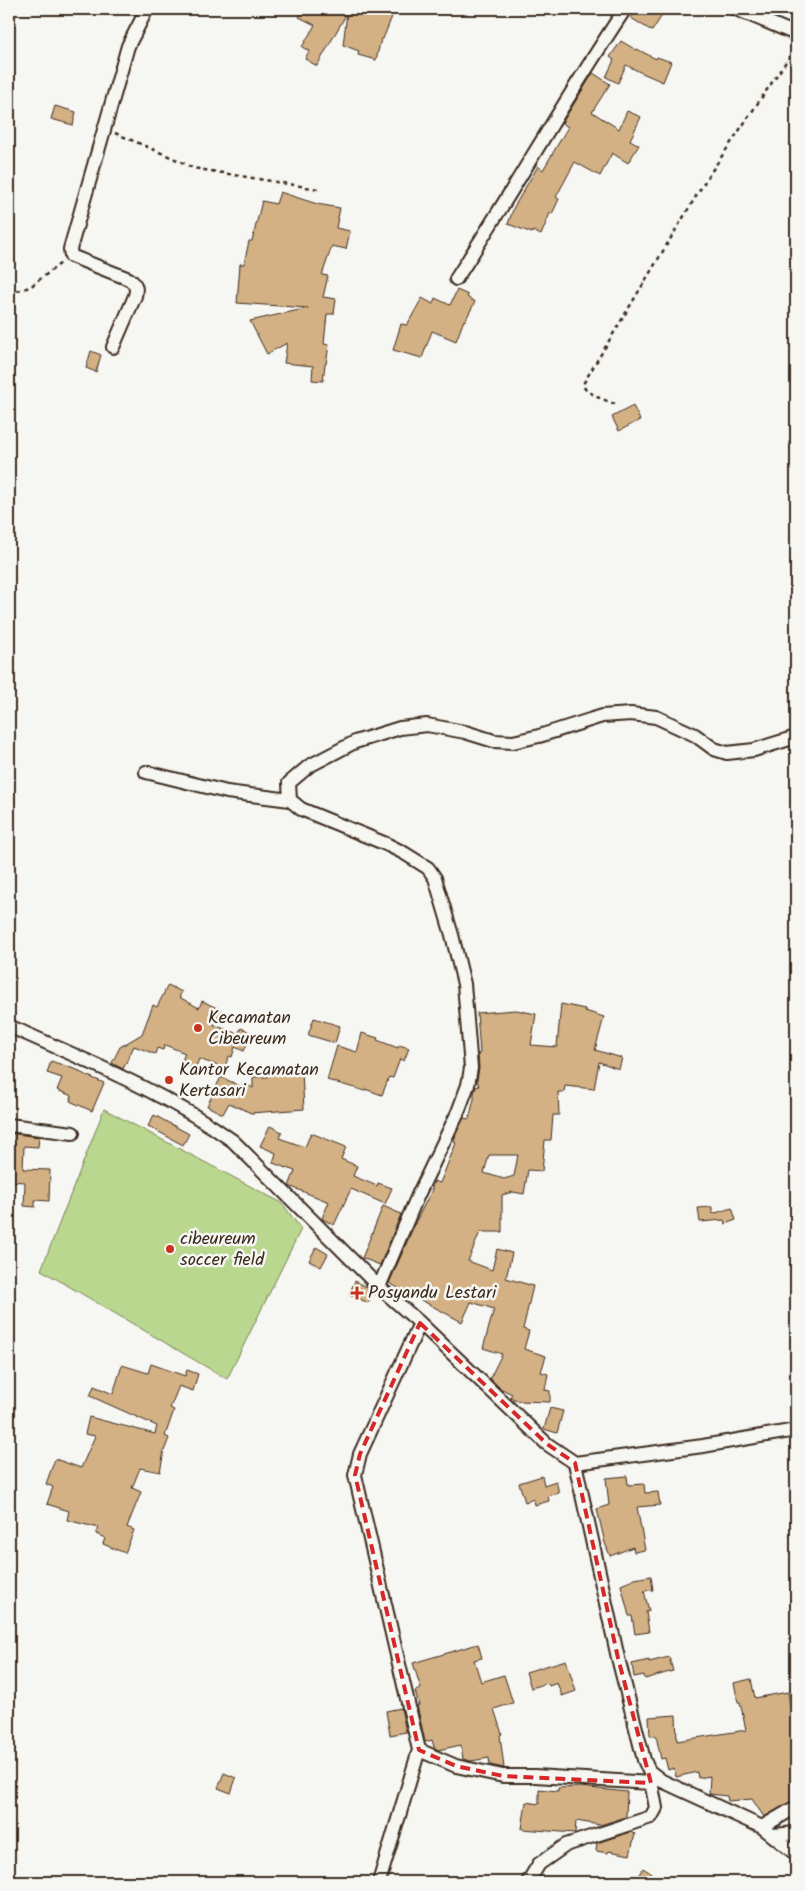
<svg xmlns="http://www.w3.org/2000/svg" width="805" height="1891" viewBox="0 0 805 1891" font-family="Kalam,sans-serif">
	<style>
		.green { fill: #b9d78f; stroke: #7a8056 }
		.building { fill: #d3b185; stroke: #3b2a1e; fill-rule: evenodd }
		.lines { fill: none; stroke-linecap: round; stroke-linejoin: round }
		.street-casing { stroke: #3b2a1e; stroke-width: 16 }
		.path { stroke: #3b2a1e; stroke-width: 2.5; stroke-dasharray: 4 4; stroke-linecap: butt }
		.street { stroke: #f6f6f2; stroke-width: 12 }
		.marked { fill: none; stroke: #d62828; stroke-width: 4; stroke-dasharray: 10 6; stroke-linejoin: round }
		.poi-dot { fill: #c8321e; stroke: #f6f6f2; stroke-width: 2 }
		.labels { text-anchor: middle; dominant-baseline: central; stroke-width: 5; stroke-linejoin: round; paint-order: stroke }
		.poi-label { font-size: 18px; fill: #3b2a1e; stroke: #f6f6f2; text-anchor: start }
	</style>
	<rect width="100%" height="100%" fill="#f6f6f2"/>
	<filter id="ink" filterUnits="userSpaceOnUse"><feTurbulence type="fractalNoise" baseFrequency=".02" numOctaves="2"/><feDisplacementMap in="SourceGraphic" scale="10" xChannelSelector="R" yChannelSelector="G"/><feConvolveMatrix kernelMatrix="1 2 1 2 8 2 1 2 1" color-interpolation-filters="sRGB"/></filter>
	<g filter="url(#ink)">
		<path class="green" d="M104,1109L282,1203L301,1229L227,1379L41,1270Z"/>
		<path class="building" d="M303,9H380L393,14L383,39H381L376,60L358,55L359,51L343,45L347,13L317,66L305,59L309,51L302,47L315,25L299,17Z
			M637,9H655L663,14L652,31L631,18Z
			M621,41L636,50L637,49L656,59L657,57L671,62L663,82L640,72L626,65L618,83L606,77L614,60L610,57Z
			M593,73L610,84L592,112L619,129L627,111L641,117L630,140L639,145L628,163L612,153L600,176L575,162L556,197L559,199L552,214L550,213L541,235L533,231L532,233L508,224L514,207L538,166L543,170L554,151L568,127L562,123Z
			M55,106L76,112L73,125L51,119Z
			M280,192L317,204L340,208L336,228L350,231L346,249L332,246L322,275L328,276L323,297L336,299L334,314H327L324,344L329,345L326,364H325L323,381L312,380L313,366L284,363L287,343L267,354L250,321L308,308L237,303L240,264H244L249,241H252L262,201L276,204Z
			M457,290L468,295L467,297L475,302L465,321L464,320L456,341L432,331L422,358L393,350L401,324L407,325L422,298L433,304L435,298L450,305Z
			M91,351L101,355L96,372L86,368Z
			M633,406L640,420L619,431L612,417Z
			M168,985L182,992L179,997L199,1008L202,1001L221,1010L214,1025L238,1034L241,1028L252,1033L244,1051L235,1047L232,1057L229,1056L224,1068L199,1059L195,1069L181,1064L185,1053L165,1045L163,1050L157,1048L155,1054L134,1046L123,1069L112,1063L120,1047L142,1034L153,1005L157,1007Z
			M561,1004L585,1009V1011L604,1017L595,1050L622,1058L619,1069L599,1062L594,1089L565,1086L564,1092H558L559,1115H553L551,1140H545L542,1171L528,1170L524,1194L513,1192L502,1195V1232H480L468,1261L492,1270L497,1249L512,1253L506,1278L533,1286L523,1329L529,1331L524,1349L546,1356L541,1372L548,1374L545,1390L550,1391V1402L519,1401L510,1397L512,1394L500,1388L490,1378L502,1354L483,1348L494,1309L471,1302L462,1322L389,1283L417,1219L431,1192L434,1181L440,1183L456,1143L454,1142L456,1134L464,1118L469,1119L474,1099V1093L476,1087L479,1086L477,1080L479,1068L478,1054L480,1053L477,1013L516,1010L536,1014L531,1045L557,1047ZM489,1155H518L514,1176L504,1179L484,1173Z
			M314,1018L340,1026L335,1043L308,1035Z
			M362,1033L378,1038L377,1040L398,1048L399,1045L409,1048L404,1061L400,1059L393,1078L389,1077L382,1095L365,1089V1091L327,1080L337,1046L357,1052Z
			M51,1061L80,1071L79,1072L104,1083L92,1111L70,1101L72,1096L57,1090L62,1078L47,1073Z
			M302,1072L304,1109L251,1113L229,1103L223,1114L207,1106L221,1077L242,1087L243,1083L253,1088V1077H268L267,1074Z
			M154,1115L189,1134L183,1145L148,1126Z
			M270,1126L282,1132L279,1138L305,1147L311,1133L346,1147L341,1159L357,1166L353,1176L377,1186L378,1183L392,1188L385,1204L351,1189L334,1225L324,1220L322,1218L329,1202L289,1186L295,1171L273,1163L276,1153L260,1146Z
			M9,1133L39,1137L38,1147L24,1146L23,1169L50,1170L49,1201L35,1200V1207L24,1206L25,1182L9,1181Z
			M383,1206L401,1214L380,1265L362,1258Z
			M712,1207V1214L732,1208L736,1220L725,1224L724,1220L700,1222L698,1208Z
			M316,1247L328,1254L321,1267L309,1261Z
			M355,1281L367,1287L373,1293L368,1303L349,1294Z
			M151,1364L185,1376L187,1370L198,1374L193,1391L179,1386L170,1408L174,1410L165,1436L169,1438L164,1451L160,1472L140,1468L132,1488L141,1492L127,1527L134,1530L125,1553L103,1544L105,1538L96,1534L99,1528L67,1520L69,1511L47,1504L53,1487L46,1484L55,1459L81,1468L95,1436L85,1434L89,1417L155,1434L157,1426L90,1396L94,1386L113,1394L122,1365L148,1373Z
			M550,1408L563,1411L557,1433L544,1429Z
			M542,1476L544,1485L556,1481L559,1493L548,1496L549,1501L535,1505L534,1499L525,1502L519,1483Z
			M627,1476L628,1485L644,1484L645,1493L658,1492L660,1505L637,1507L645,1550L634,1552L633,1547L610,1556L605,1543L597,1509L609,1505L606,1478Z
			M651,1576L653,1590L644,1591L649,1611L646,1612L649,1632L635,1634L632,1616H629L621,1585L635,1579Z
			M478,1644L482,1658L474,1660L481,1682L504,1675L513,1703L494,1709L502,1734L500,1735L504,1768L490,1765L489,1758L471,1761L463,1759L461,1745L438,1750L434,1747L432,1740L425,1742L417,1705H419L415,1691L421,1689L413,1663Z
			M669,1657L673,1671L645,1679L644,1675L634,1677L632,1664L649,1660V1662Z
			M566,1660L576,1691L562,1696L557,1683L549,1686L548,1683L531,1688L526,1672Z
			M751,1679L755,1698L788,1692L792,1721L796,1720V1738L791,1739L796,1769V1799L764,1817L752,1799L728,1801L727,1796L709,1794L710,1776L698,1778L697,1772L676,1777L674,1768L668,1770L665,1758L661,1759L656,1736H650L649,1717L676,1715L677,1741L746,1730L740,1702H738L734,1683Z
			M401,1708L406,1732L390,1735L386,1711Z
			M224,1773L236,1778L231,1793L218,1788Z
			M580,1787L627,1792L626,1817L600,1825L576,1821L575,1833L522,1829L526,1802L539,1804V1789L558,1791V1788Z
			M630,1832L635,1834L630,1855L609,1851L608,1853L596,1851L597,1843Z
			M643,1868L654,1875L650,1882H634Z"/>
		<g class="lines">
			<g class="street-casing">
				<path id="street" d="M736,9L796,34
					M456,279C514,190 566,97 625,9
					M113,347L135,296C137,288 136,284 129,279L71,256L70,249L128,46L147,9
					M146,772L227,792L290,800
					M9,1026C84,1060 165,1092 233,1141L379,1287L420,1323L547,1444L575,1463L618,1658L644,1760L649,1771L662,1781L762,1827L796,1854
					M9,1125L73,1133
					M379,1287L418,1195L458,1112L468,1085L471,1068L464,984L452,935L435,878L428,868L404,853L386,844L301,809L290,800L289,783L309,766L355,742L400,728L427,725L465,732L494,741L513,742L539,736L602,716L631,714L656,717L695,735L714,749L727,753L754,750L796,737
					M575,1463L703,1446L796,1430
					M419,1750L456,1766L503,1776H535L651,1783
					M762,1827L796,1807
					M773,1835L796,1833
					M379,1882L419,1750L355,1475L360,1454L420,1323
					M528,1882L539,1864L566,1845L651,1817L656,1808L650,1776"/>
			</g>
			<path class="path" d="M115,133L173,158L193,168L318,189
				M9,293L30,287L61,263
				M615,404L597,397L585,389L583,384L586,379L707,178L796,47"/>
			<use href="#street" class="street"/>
		</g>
	</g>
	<path class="marked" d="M420,1323L547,1444L575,1463L618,1658L651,1783L503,1776L456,1766L419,1750L355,1475L360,1454Z"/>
	<g class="poi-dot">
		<circle cx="198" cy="1028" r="5"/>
		<circle cx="169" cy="1080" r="5"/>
		<circle cx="170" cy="1249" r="5"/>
		<path d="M354.5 1285.5h5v5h5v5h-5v5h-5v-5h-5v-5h5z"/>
	</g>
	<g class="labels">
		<g class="poi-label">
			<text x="208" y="1018">Kecamatan<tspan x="208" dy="21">Cibeureum</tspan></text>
			<text x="179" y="1070">Kantor Kecamatan<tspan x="179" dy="21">Kertasari</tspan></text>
			<text x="180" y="1239">cibeureum<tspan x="180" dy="21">soccer field</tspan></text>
			<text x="368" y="1293">Posyandu Lestari</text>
		</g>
	</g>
	<rect width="805" height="1891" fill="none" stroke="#f6f6f2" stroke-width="30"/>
	<rect x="15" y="15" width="775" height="1861" fill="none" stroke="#3b2a1e" stroke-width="2" filter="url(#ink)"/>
</svg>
